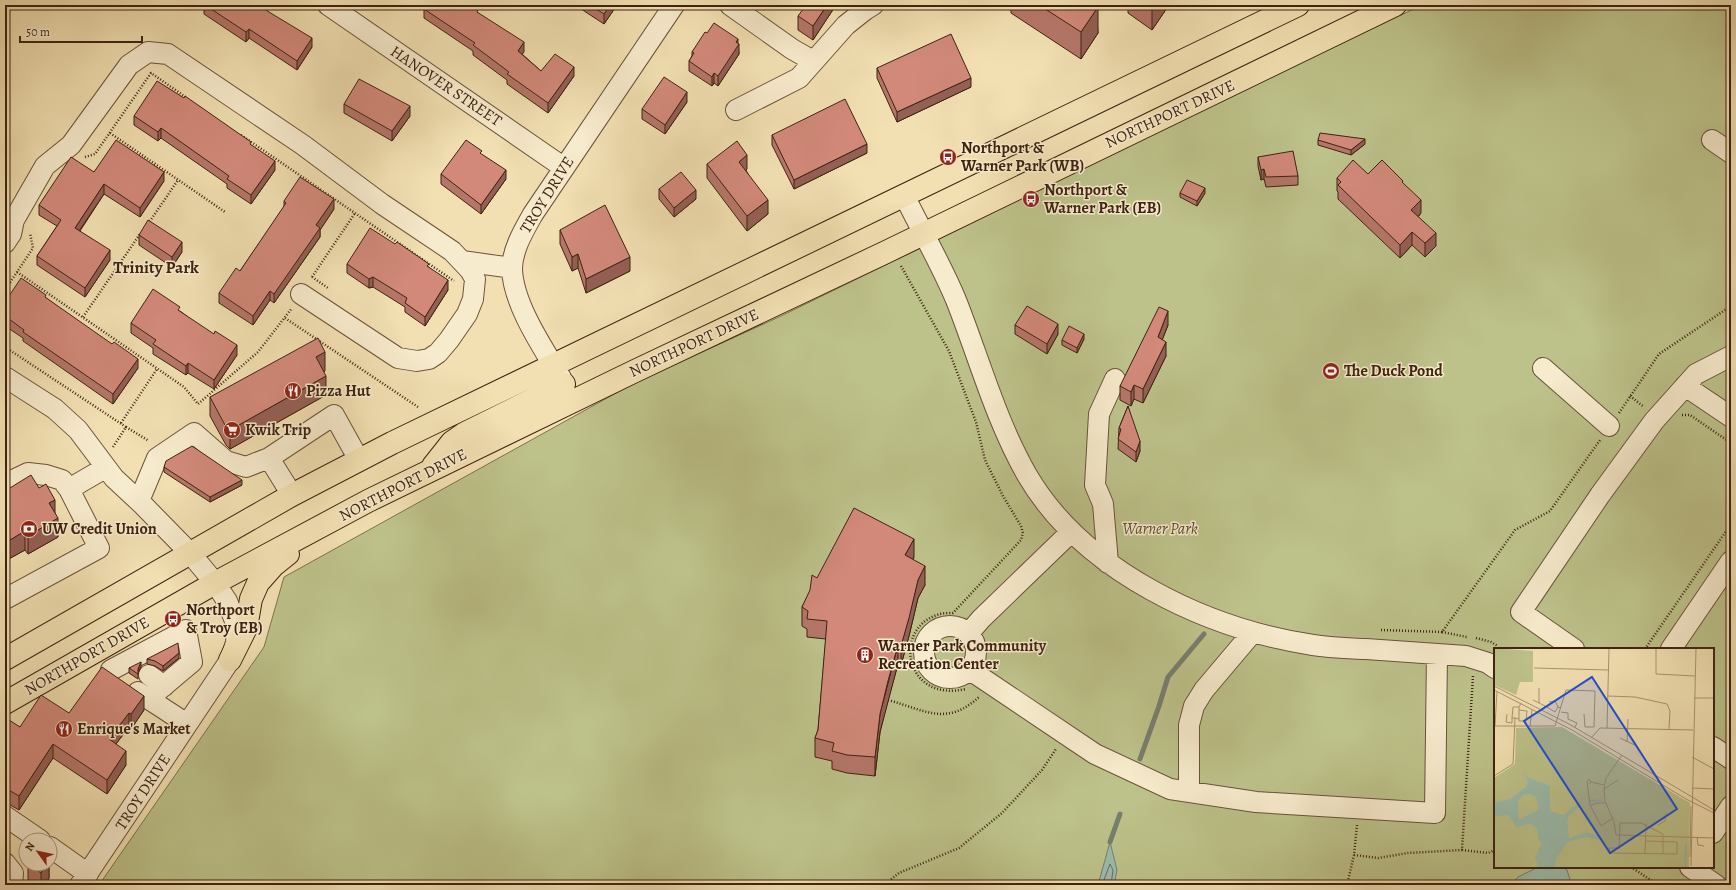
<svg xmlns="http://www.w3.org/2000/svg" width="1736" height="890" viewBox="0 0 1736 890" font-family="Alegreya,serif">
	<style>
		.green { fill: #bdc28a; stroke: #7e724e; fill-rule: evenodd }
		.water { fill: #9bbdad; stroke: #767f6f }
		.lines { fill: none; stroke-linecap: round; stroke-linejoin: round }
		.shore { stroke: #6c7060; stroke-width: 1 }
		.stream { stroke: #767f6f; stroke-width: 5 }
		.minor-casing { stroke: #6b523a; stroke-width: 22 }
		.major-casing { stroke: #3e2312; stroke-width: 24 }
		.path { stroke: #3e2312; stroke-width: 2.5; stroke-dasharray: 1 2; stroke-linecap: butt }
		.minor { stroke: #f7ebcd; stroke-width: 20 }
		.major { stroke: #f2e0b2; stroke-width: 22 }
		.wall { fill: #b57669; stroke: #3e2312 }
		.shaded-wall { fill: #936055; stroke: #3e2312 }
		.building { fill: #d2897a; stroke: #3e2312 }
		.labels { text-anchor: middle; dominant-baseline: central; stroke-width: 3; stroke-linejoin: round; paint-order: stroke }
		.street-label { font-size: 16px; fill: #3e2312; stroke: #f7ebcd }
		.poi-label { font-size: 16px; font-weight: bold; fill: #3e2312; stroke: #f7ebcd; text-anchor: start }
		.park-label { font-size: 16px; font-style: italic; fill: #5e4b30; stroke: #f7ebcd }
		.neighbourhood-label { font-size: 17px; font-weight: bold; fill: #3e2312; stroke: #f7ebcd }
		.inset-river { fill: none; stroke: #9bbdad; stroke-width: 2 }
		.inset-road { fill: none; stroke: #aa9472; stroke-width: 1 }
		.view { fill: #1d4ed8; fill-opacity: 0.15; stroke: #1d4ed8; stroke-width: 2 }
		.inset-edge { fill: none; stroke: #3e2312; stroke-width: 2 }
	</style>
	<rect width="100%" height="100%" fill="#f2e0b2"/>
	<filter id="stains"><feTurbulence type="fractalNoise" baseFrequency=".005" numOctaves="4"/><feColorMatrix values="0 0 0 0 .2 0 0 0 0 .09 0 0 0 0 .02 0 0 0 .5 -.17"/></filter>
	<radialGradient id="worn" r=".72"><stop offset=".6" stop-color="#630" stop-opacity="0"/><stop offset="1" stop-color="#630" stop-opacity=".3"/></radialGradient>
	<path class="green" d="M1422,5H1731V885H99L264,647L284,577L636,382L779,317L1204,109ZM1495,649H1713V867H1495Z"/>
	<path class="water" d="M1110,842L1117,870L1114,885H1098Z
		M1538,867H1563L1567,870L1571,883L1569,885H1510L1518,877Z"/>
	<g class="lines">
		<path class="shore" d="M1102,885L1110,864L1113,870L1111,885"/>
		<path class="stream" d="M1140,759L1159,706L1168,677L1204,634
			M1110,842L1120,814"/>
		<g class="minor-casing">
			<path id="minor" d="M328,5L563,167
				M730,5L792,49L813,61
				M736,110L799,78L846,25L865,10L873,5
				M1712,140L1731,153
				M904,195C921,230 941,264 956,300C979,358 996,421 1027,475C1083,571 1207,629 1313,645C1331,648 1348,648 1366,649C1399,651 1433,654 1466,656L1488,663L1495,668
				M5,243L11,234L14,220L45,166L71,145L129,65L148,52L168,54L303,145L382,204L452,251L470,270L475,279L473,299L467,314L449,340L438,353L429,359L417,361L398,358L301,294
				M462,261L512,268
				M1543,368L1609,426
				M5,377L55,409L78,430L114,478L143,505L190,553L215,583L227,601L237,626L236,643L230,660L80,885
				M561,378C543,348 513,304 512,269C512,250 524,230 533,214L674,5
				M1685,386L1731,417
				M269,458L292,495
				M5,484L28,473L46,475L62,480L69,489
				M139,501L157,458L194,433L226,461L246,467L269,458L334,415L359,460
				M1108,563L1103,504L1095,485L1099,414L1115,379
				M5,599L99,548L69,489L105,468
				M924 652a26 26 0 1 1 52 0a26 26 0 1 1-52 0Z
				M969,633L981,619L1071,532
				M1574,649L1521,612L1600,495L1654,421L1696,374L1731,356
				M1671,649L1731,561
				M111,670L186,630L192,662L148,699
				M970,670L1095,754L1170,789L1256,802L1435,813L1437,654
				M149,675L164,686
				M138,692L187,724
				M1713,747L1731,759
				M1189,792V725L1194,706L1204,690L1253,632
				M5,816L40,840
				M1713,833L1731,806
				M50,847L88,874
				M5,863L13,873L12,885
				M1690,867L1716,885"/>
		</g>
		<g class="major-casing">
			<path id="major" d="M433,466L452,442L465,433L564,384
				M5,659L292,495L392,443L1298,5
				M230,660L246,628L251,599L258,583L273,566L288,554
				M5,703L215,583L368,501L635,371L884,253L1395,5"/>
		</g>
		<path class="path" d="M110,133L225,212
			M241,135L454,281
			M85,157L95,154L151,73L187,98
			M148,224L178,180
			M901,266L949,351L976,422L985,460L1003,496L1021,526L1023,533L1021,540L953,613C948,613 942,613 937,615C893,629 904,703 966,689
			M17,272L184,387L198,404L258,352L292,308
			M312,277L328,288
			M312,277L355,213
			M5,290L33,248L30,233
			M83,317L140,234
			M285,318L418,407
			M5,347L126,427L113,447
			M1630,396L1644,407
			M1619,413L1659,354L1731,306
			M1682,415H1690L1731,443
			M121,423L157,369
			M126,427L149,441
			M1381,630L1442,632L1515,530L1550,511L1600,440
			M1442,632L1467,637
			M1476,638L1491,642L1498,646
			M1645,649L1731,524
			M888,700C925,710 946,727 979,697
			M1462,850L1488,853L1495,850
			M1354,855L1378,858L1408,853L1462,850L1473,676
			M1631,867L1658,885
			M884,885L899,873L959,848L1002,813L1042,770L1056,749
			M1347,885L1354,855L1357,825"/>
		<use href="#minor" class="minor"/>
		<use href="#major" class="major"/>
	</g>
	<path class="wall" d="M197,5H260L312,47L297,70L249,38L246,42L204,14V9Z
		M575,5H617L604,24Z
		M836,5L813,40L798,30V16Z
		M1011,5H1096L1098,33L1081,59L1011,13Z
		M1128,5H1169L1152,30L1128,13Z
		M424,9L478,13L524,52L522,54L541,71L574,76L548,113L507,84V80L473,55V51L424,18Z
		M707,33L738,43L739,54L718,86L714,83L712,86L689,71V61L692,56V52Z
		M877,68L971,87L897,122L877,78Z
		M687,102L665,134L642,119V109Z
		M344,104L410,116L392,141L344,113Z
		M134,116L251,145L275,170L251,204L227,188V184L161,138L158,141L134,125Z
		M772,135L867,153L794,189L772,145Z
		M1318,140L1365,144L1351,155L1318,145Z
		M1258,157L1298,176V185L1266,187L1264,179L1261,180L1258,166Z
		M707,164L747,169L746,170L768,214L747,231L707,178Z
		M94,172L164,181L140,217L104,194L80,231L110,260L85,297L37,265V256L57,226L39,215V205Z
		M441,174L506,179L481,214L441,184Z
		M1368,174L1421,213L1418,217L1436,246L1425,257L1412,245L1400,258L1338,199V192L1337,191V178Z
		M659,189L696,199L674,217L659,199Z
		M1180,193H1205L1197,206L1180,197Z
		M284,201L334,209L320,230V237L274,303L270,300L253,325L219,303V293L240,271L284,207Z
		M560,230L630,271L586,293L578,268L572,271L560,244Z
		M139,235L182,252L172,267L139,245Z
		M347,264L429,267L448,290L425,326L405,312V307L373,287L369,288L347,273Z
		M46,298L138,368L113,404L23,341V338L5,326V302Z
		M180,311L237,355L214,389L188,373L186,375L153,354V348L131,333V323Z
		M1015,325L1058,334L1047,354L1015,334Z
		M1168,325L1162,340L1166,356L1143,403L1134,399L1131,406L1120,400V386Z
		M1084,339L1077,353L1062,345V340Z
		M323,371L326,395L230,449L226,445L210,416V397L325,371Z
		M1128,406L1140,451L1136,462L1118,449L1119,428Z
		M164,467L242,485L210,502L164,472Z
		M39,488L55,514L58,537L28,554L25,550L5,561Z
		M914,557L913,559L925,585L918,598L909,636L901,665L898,664L888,700L880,732L875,776L847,773L832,769V761L815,757V738L818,730L826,639L807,637V629L802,626V607L817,578Z
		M179,658L163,671L155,666L147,664V659Z
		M141,667L138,673V679L129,673V668Z
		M144,710L131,729L129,727L116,744L126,765L107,794L53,758L19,810L5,802V720L20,727L69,713Z
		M28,864H49V878L45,885H32L28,882Z"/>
	<path class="shaded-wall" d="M610,5H617L604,24V14Z
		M827,5H836L813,40V26Z
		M1152,5H1169L1152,30Z
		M1098,7V33L1081,59V32Z
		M249,29V38L246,42V32Z
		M312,38V47L297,70V61Z
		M738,39V46L739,44V54L718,86V76Z
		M524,42V52L518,60V51Z
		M574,67V76L548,113V103Z
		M714,73V83L712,86V77Z
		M971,78V87L897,122V112Z
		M687,92V102L665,134V125Z
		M410,106V116L392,141V131Z
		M161,128V138L158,141V132Z
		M1365,139V144L1351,155V150Z
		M867,144V153L794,189V180Z
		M747,155V169L739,176V162Z
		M275,161V170L251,204V195Z
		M1264,169V179L1261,180V170Z
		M506,170V179L481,214V205Z
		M164,172V181L140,217V208Z
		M104,184V194L75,237V228Z
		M1205,188V193L1197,206V201Z
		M696,190V199L674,217V208Z
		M334,199V209L320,230V237L274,303V294L316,225Z
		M768,200V214L747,231V216Z
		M1421,200V213L1411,224V210Z
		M1412,232V245L1400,258V245Z
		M1436,233V246L1425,257V243Z
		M182,242V252L172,267V257Z
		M110,250V260L85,297V288Z
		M578,254V268L572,271V257Z
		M630,257V271L586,293V279Z
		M373,277V287L369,288V279Z
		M448,280V290L425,326V317Z
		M270,291V300L253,325V316Z
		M1168,311V325L1158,351V337Z
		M1058,324V334L1047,354V344Z
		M1084,334V339L1077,353V348Z
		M1166,342V356L1143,403V389Z
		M237,345V355L214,389V380Z
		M325,352V371L316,376V357Z
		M138,359V368L113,404V394Z
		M188,363V373L186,375V366Z
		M326,376V395L230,449V430Z
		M1134,385V399L1131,406V392Z
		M1140,441V451L1136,462V452Z
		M242,480V485L210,502V497Z
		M55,500V518L49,503Z
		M58,518V537L28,554V536Z
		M25,531V550L5,561V543Z
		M914,539V557L905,573V555Z
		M925,566V585L918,598L909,636L901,665V646L918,580Z
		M898,645V664L880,732L875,776V757L880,714Z
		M179,653V658L163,671V666Z
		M141,662V667L138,673V669Z
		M144,696V710L131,729V714Z
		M129,713V727L109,753V739Z
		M53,744V758L19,810V796Z
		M126,751V765L107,794V780Z
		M46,864H49V878L45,885H41V873Z"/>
	<path class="building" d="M205,5H260L269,12L312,38L297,61L249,29L246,32Z
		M427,5H472L478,9L477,12L524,42L518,51L541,71L555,54L574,67L548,103L507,74L509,72L473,45L475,43L424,9Z
		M590,5H610L604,14Z
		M806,5H827L813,26L798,16Z
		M1039,5H1096L1098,7L1081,32Z
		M714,23L738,39L736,42L739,44L718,76L714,73L712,77L689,61L694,53L692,52L705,32L707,33Z
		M951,34L971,78L897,112L877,68Z
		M664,77L687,92L665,125L642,109Z
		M359,79L410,106L392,131L344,104Z
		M157,81L184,98L185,96L251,142L250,144L275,161L251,195L227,179L229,176L161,128L158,132L134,116Z
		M845,99L867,144L794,180L772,135Z
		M1320,133L1365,139L1351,150L1318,140Z
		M116,140L164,172L140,208L104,184L75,228L110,250L85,288L37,256L61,220L39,205L71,157L94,172Z
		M466,140L482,151L480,153L506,170L481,205L441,174Z
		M737,141L747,155L739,162L768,200L747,216L707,164Z
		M1293,151L1298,176L1266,177L1264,169L1261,170L1258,157Z
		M1353,160L1368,174L1382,160L1403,181L1402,182L1421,200L1411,210L1436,233L1425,243L1412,232L1400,245L1338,185L1341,182L1337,178Z
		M681,172L696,190L674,208L659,189Z
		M300,177L334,199L316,225L320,228L274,294L270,291L253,316L219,293L236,268L240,271L286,203L284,201Z
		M1187,180L1205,188L1197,201L1180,193Z
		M605,205L630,257L586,279L578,254L572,257L560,230Z
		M148,220L182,242L172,257L139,235Z
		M370,228L395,244L397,242L429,264L427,266L448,280L425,317L405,303L407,298L373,277L369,279L347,264Z
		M21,278L46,295L45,297L112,344L114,342L138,359L113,394L23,332L24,330L5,316V302Z
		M153,289L180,307L178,310L214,334L215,331L237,345L214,380L188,363L186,366L153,344L156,340L131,323Z
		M1027,306L1058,324L1047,344L1015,325Z
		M1159,307L1168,311L1158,337L1166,342L1143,389L1134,385L1131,392L1120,386Z
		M1069,326L1084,334L1077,348L1062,340Z
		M318,338L325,352L316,357L326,376L230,430L226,427L210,397Z
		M1128,406L1140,441L1136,452L1118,439L1121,429L1119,428Z
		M192,446L242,480L210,497L164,467L166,461Z
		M31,475L39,488L46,484L55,500L49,503L58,518L28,536L25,531L5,543V491Z
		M854,508L914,539L905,555L925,566L918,580L909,618L901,646L898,645L888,681L880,714L875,757L847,755L832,751L834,743L815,738L818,730L827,621L807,619L808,611L802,607L810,590L812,575L817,578Z
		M178,643L179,653L163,666L155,661L147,659Z
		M141,662L138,669V674L129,668Z
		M102,667L144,696L131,714L129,713L109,739L126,751L107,780L53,744L19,796L5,788V720L6,718L20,727L41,695L69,713Z
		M28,864H46L41,873Z"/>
	<defs>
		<g id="bus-disc" transform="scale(0.9)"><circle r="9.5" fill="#8f2418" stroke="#f7ebcd"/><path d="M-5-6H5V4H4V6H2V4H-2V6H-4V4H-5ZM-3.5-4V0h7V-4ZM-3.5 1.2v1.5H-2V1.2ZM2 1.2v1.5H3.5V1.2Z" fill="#fff"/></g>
		<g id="stadium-disc" transform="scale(0.9)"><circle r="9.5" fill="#8f2418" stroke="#f7ebcd"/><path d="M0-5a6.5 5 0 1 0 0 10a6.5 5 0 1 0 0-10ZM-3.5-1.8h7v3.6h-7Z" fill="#fff"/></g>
		<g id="restaurant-disc" transform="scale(0.9)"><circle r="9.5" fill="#8f2418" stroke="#f7ebcd"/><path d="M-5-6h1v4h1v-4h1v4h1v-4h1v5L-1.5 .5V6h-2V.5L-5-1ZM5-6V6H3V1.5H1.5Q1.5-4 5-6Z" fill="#fff"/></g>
		<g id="supermarket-disc" transform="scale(0.9)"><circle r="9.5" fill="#8f2418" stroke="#f7ebcd"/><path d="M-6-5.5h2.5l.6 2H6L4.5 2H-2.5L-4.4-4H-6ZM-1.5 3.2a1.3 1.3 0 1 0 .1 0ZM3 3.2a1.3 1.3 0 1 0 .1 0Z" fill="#fff"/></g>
		<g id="bank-disc" transform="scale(0.9)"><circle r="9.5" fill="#8f2418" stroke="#f7ebcd"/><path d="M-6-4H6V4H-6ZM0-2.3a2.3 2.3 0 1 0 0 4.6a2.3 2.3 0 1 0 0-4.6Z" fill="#fff"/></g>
		<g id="building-disc" transform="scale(0.9)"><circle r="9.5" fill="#8f2418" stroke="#f7ebcd"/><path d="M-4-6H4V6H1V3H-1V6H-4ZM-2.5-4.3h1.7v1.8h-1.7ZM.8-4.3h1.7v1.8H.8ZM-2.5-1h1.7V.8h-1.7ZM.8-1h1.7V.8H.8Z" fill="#fff"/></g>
	</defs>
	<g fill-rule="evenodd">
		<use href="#bus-disc" x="948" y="157"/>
		<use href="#bus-disc" x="1031" y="199"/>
		<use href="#stadium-disc" x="1331" y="371"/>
		<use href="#restaurant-disc" x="293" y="391"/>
		<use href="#supermarket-disc" x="232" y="430"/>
		<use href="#bank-disc" x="29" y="529"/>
		<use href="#bus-disc" x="173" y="619"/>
		<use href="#building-disc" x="865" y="655"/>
		<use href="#restaurant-disc" x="64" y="729"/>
	</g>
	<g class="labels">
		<g class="street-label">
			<text transform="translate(446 86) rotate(34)">HANOVER STREET</text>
			<text transform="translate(1170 114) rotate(-25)">NORTHPORT DRIVE</text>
			<text transform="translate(547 195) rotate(-58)">TROY DRIVE</text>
			<text transform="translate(694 343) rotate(-25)">NORTHPORT DRIVE</text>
			<text transform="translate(403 485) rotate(-27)">NORTHPORT DRIVE</text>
			<text transform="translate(87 656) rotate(-30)">NORTHPORT DRIVE</text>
			<text transform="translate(143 792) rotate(-57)">TROY DRIVE</text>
		</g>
		<g class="poi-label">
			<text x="961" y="148">Northport &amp;<tspan x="961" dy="18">Warner Park (WB)</tspan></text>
			<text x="1044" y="190">Northport &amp;<tspan x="1044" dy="18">Warner Park (EB)</tspan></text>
			<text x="1344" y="371">The Duck Pond</text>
			<text x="306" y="391">Pizza Hut</text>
			<text x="245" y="430">Kwik Trip</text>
			<text x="42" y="529">UW Credit Union</text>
			<text x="186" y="610">Northport<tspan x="186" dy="18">&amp; Troy (EB)</tspan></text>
			<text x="878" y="646">Warner Park Community<tspan x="878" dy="18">Recreation Center</tspan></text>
			<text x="77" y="729">Enrique's Market</text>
		</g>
		<g class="park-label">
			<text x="1160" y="529">Warner Park</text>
		</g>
		<g class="neighbourhood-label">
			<text x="156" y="267">Trinity Park</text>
		</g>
	</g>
	<g transform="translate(1494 648)">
		<rect width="220" height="220" fill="#f2e0b2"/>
		<path d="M0,0L39,3V34H26L22,47L0,37ZM68,79L196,155L195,220H0V130L21,116L22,80Z" fill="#bdc28a"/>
		<path d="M29,124L35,130L56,138V163L70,167L78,159L89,155L75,168L73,174L75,190L93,184L106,188L108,192L93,189L74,194L62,211L61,220H45L41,209L48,195L44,190L43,180L36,175L23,180L14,167L0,169V155L16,151L32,139L34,133ZM36,146L42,149L45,161L25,172L24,153L29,147Z" fill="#9bbdad" fill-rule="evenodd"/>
		<path class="inset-river" d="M96,153L109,152M191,220L192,196"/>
		<path class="inset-road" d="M162,0V26L201,28M40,20L115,22M0,38L75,76L220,162M0,42L78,82L192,151L220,165M114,48L141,49L173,56M200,50H220M39,52L51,58M55,54L61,53L64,59M45,55V40M173,56L176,63L175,81M25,62L33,63L32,73H25V59L27,55M48,62L51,58L61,64L64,59L67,60M67,64L74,65V71L83,75L81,79M13,66L12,74L18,75V70H21M18,70L19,59H25M0,78H61L72,42L101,43L100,79H91L90,66M1,78L3,43M36,79L38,61M113,80L115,0M97,90L106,80L199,82M126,90L143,98M133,94L134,71M128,107L112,130L110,141L111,153L120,174L122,187L220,190M198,109L220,121M0,128L19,116L21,70L25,71M97,134L110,137M95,136L97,134L95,131L93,134L96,157L107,178L119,170M198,140L220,141M110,141L124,132M96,158L103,155H112M164,177L171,173L172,166M203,189L204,197L210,198M125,200H115V205L183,206V194L151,193M125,201L126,175H147L169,186V206M151,206L152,176M196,209L197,158M197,218L202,0"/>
		<path class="view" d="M98,29L183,161L116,205L30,73Z"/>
		<rect width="220" height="220" class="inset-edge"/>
	</g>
	<rect width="1736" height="890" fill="none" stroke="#f2e0b2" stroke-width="20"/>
	<rect x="6" y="6" width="1724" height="878" fill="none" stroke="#3e2312" stroke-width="2"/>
	<rect x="10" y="10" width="1716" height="870" fill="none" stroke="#3e2312"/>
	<g transform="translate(38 852) rotate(303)"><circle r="19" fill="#f7ebcd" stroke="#ad9b82"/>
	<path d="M0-3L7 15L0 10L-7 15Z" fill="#8f2418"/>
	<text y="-6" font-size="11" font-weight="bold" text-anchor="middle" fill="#3e2312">N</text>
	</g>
	<path d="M20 36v6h122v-6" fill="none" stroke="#3e2312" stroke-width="2"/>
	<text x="26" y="36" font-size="12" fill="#3e2312" stroke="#f7ebcd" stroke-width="3" paint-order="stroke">50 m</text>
	<rect width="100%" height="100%" filter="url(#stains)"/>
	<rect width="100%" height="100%" fill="url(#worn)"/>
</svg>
